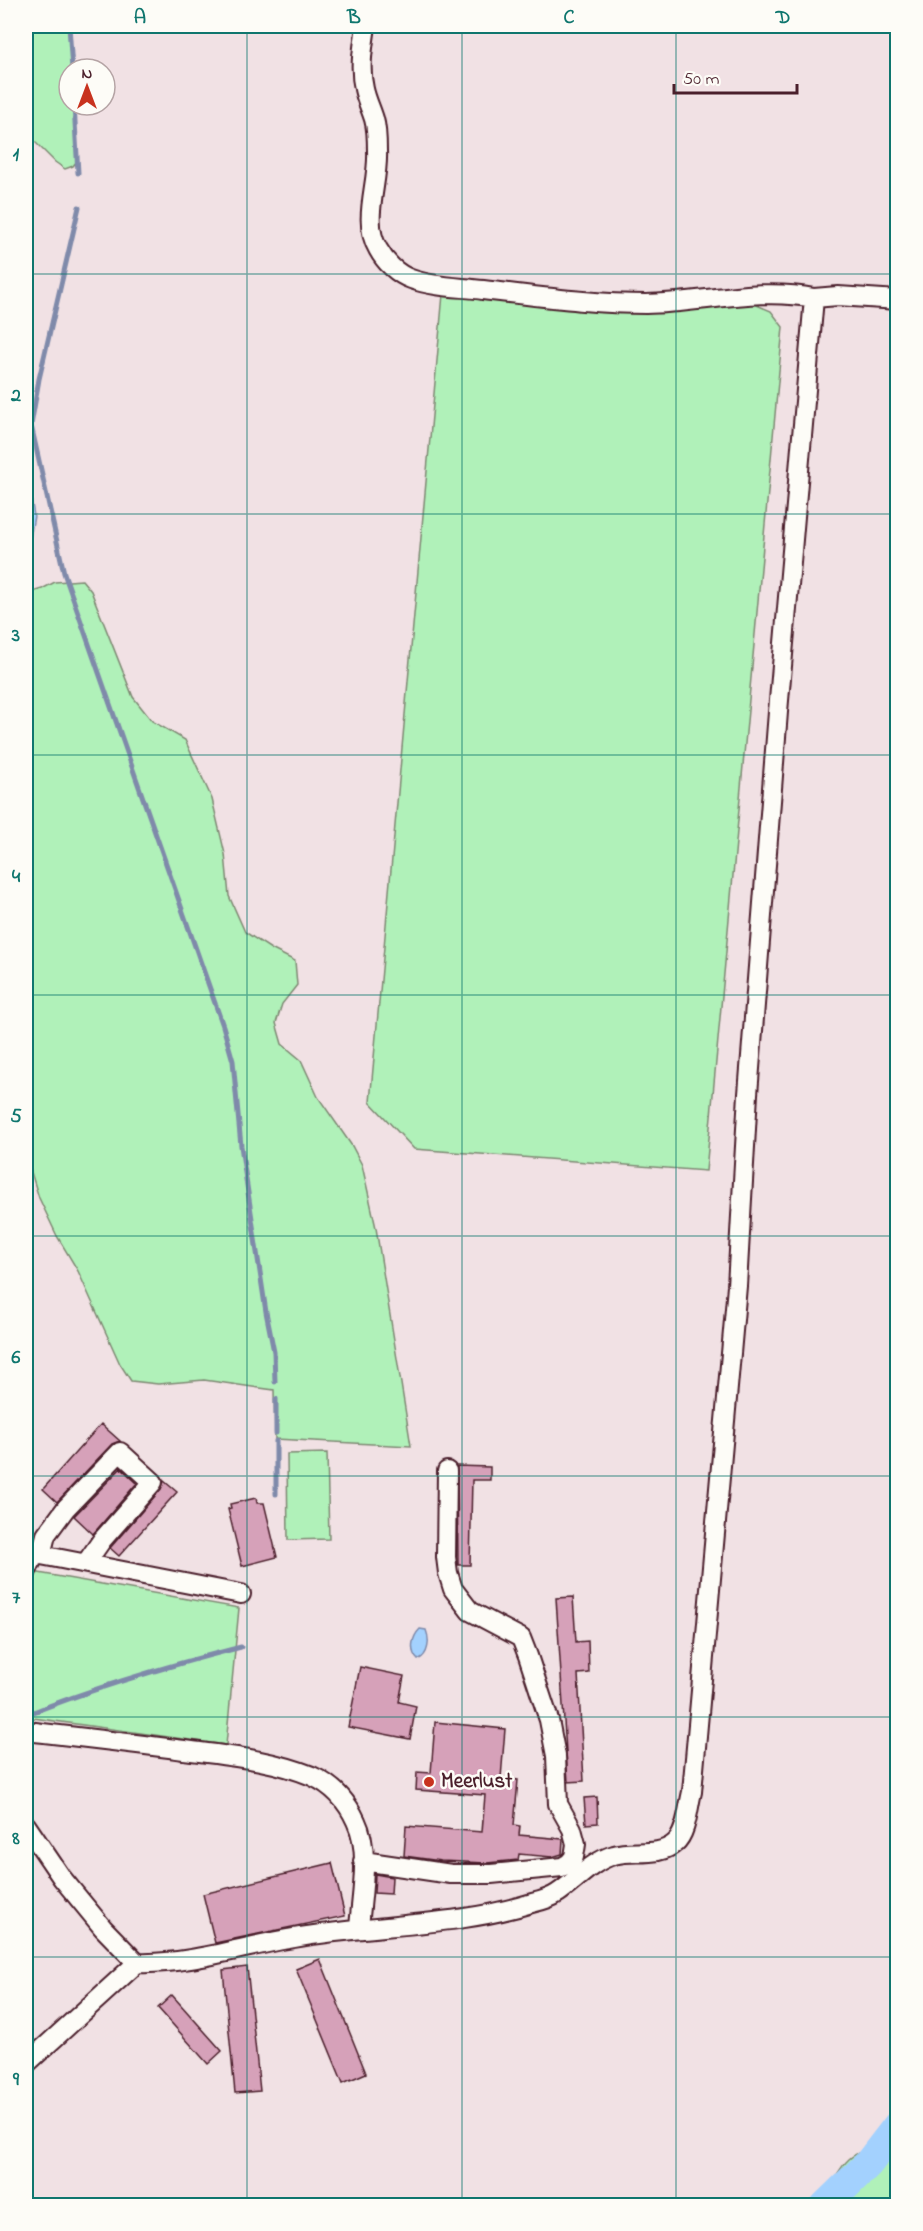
<svg xmlns="http://www.w3.org/2000/svg" width="923" height="2231" viewBox="0 0 923 2231" font-family="'Indie Flower',sans-serif">
	<style>
		.green { fill: #b0f1b9; stroke: #7d8872; stroke-width: 1.5 }
		.water { fill: #a3d1fe; stroke: #7f8aaa; stroke-width: 1.5 }
		.lines { fill: none; stroke-linecap: round; stroke-linejoin: round }
		.stream { stroke: #7f8aaa; stroke-width: 5 }
		.river { stroke: #a3d1fe; stroke-width: 30 }
		.building { fill: #d6a1b9; stroke: #4a1f2b; stroke-width: 1.5 }
		.minor-casing { stroke: #4a1f2b; stroke-width: 22 }
		.minor { stroke: #fdfcf7; stroke-width: 18 }
		.grid { fill: none; stroke: #0f766e; stroke-width: 1.5; stroke-opacity: 0.55 }
		.poi-dot { fill: #c8321e; stroke: #fdfcf7; stroke-width: 2 }
		.labels { text-anchor: middle; dominant-baseline: central; stroke-width: 5; stroke-linejoin: round; paint-order: stroke }
		.poi-label { font-size: 21px; font-weight: bold; fill: #4a1f2b; stroke: #fdfcf7; text-anchor: start }
		.neatline { fill: none; stroke: #0f766e; stroke-width: 2 }
		.grid-label { font-size: 20px; text-anchor: middle; font-weight: bold; fill: #0f766e }
	</style>
	<rect width="100%" height="100%" fill="#f1e1e4"/>
	<filter id="ink" filterUnits="userSpaceOnUse"><feTurbulence type="fractalNoise" baseFrequency=".0167" numOctaves="2"/><feDisplacementMap in="SourceGraphic" scale="12" xChannelSelector="R" yChannelSelector="G"/><feConvolveMatrix kernelMatrix="1 2 1 2 8 2 1 2 1" color-interpolation-filters="sRGB"/></filter>
	<g filter="url(#ink)">
		<path class="green" d="M26,26H69L72,69H69V105H74L77,161L73,166L65,169L55,162L26,133Z
			M443,294L752,303L771,311L783,327L706,1171L414,1149L370,1102Z
			M82,580L91,591L133,697L152,721L185,740L212,799L225,854L229,896L245,932L271,949L295,961L297,985L282,1004L276,1023L282,1044L301,1060L318,1097L352,1146L362,1165L376,1228L411,1446L275,1439L274,1390L204,1380L158,1384L131,1381L120,1364L78,1271L57,1236L39,1198L26,1156V594L42,589L55,582Z
			M327,1453L329,1539L288,1540L287,1454Z
			M33,1572L239,1608L226,1745L26,1717V1602Z
			M897,2089V2201L886,2203L884,2206L805,2205C812,2202 819,2199 825,2193C834,2182 838,2169 849,2159C861,2148 878,2149 886,2133C894,2120 893,2103 897,2089Z"/>
		<path class="water" d="M26,467L34,516L28,550L27,576L26,579Z
			M420,1629L426,1630C430,1640 429,1655 418,1660C409,1651 412,1637 420,1629Z"/>
		<g class="lines">
			<path class="stream" d="M69,26L72,69
				M74,105L78,173
				M79,207L39,379L31,425L64,573L223,1026L233,1061L241,1146L266,1312L274,1352L275,1382
				M276,1399V1433
				M276,1441V1494
				M26,1715C96,1687 167,1666 241,1647"/>
			<path class="river" d="M825,2206L868,2164L898,2125"/>
		</g>
		<path class="building" d="M101,1424L120,1441L112,1444L57,1502L43,1489Z
			M457,1466L490,1467V1480H472L470,1565H458Z
			M121,1468L137,1483L93,1534L74,1516Z
			M164,1481L177,1492L119,1556L110,1548L161,1489Z
			M256,1498L257,1503H264L277,1557L242,1566L228,1509L231,1508L230,1504Z
			M573,1597L576,1642L588,1641L589,1673L578,1674L584,1781L568,1782L556,1598Z
			M360,1667L404,1676L399,1702L416,1706L410,1739L348,1727Z
			M435,1722L505,1729L501,1778L518,1780L514,1825L520,1826L519,1835L563,1839L562,1854L552,1857L519,1854L518,1860L487,1863L441,1861L404,1856L406,1826L482,1832L485,1795L416,1790L417,1772L431,1773Z
			M597,1797L598,1823L586,1824L584,1798Z
			M332,1863L345,1916L215,1943L203,1894Z
			M375,1874L392,1877L391,1894L374,1893Z
			M320,1959L366,2073L343,2083L296,1969Z
			M247,1967L260,2091L235,2093L223,1970Z
			M172,1995L222,2051L208,2064L158,2008Z"/>
		<g class="lines">
			<g class="minor-casing">
				<path id="minor" d="M366,26C363,47 359,68 364,89C366,99 371,109 374,119C377,129 377,141 377,151C379,183 361,220 378,249C385,262 397,274 411,279C433,287 460,287 483,290C537,296 592,304 646,304C703,303 758,287 814,298
					M41,1555L46,1535L66,1508L120,1452L153,1482L102,1540L86,1563
					M26,1573L34,1556L41,1555L241,1594
					M26,1731C78,1737 131,1743 184,1750C227,1756 271,1759 312,1776C332,1785 347,1801 356,1821C371,1852 361,1895 359,1929
					M26,1825L62,1878L103,1928L137,1963
					M363,1861L451,1874H491L562,1867L569,1863L574,1857L576,1844L572,1829L558,1804L556,1756L549,1720L528,1656L521,1638L470,1611L453,1589L448,1573L446,1557L447,1471
					M26,2064L137,1963C190,1965 243,1946 294,1938C373,1924 455,1927 532,1903C541,1901 551,1898 558,1893C576,1881 592,1861 614,1855C633,1849 658,1858 675,1843C687,1833 688,1807 692,1792L737,1286L748,1094L778,712L814,298L838,296L898,300"/>
			</g>
			<use href="#minor" class="minor"/>
		</g>
	</g>
	<path class="grid" d="M247,26V2206M462,26V2206M676,26V2206M26,274H898M26,514H898M26,755H898M26,995H898M26,1236H898M26,1476H898M26,1717H898M26,1957H898"/>
	<circle class="poi-dot" cx="429" cy="1782" r="6"/>
	<g class="labels">
		<g class="poi-label">
			<text x="441" y="1782">Meerlust</text>
		</g>
	</g>
	<rect width="923" height="2231" fill="none" stroke="#fdfcf7" stroke-width="66"/>
	<g transform="translate(87 87)"><circle r="28" fill="#fdfcf7" stroke="#b5a4a5" stroke-width="1.5"/>
	<path d="M0-4.5L10 22L0 15L-10 22Z" fill="#c8321e"/>
	<text y="-9" font-size="16" font-weight="bold" text-anchor="middle" fill="#4a1f2b">N</text>
	</g>
	<path d="M674 84v9h123v-9" fill="none" stroke="#4a1f2b" stroke-width="3"/>
	<text x="683" y="84" font-size="18" fill="#4a1f2b" stroke="#fdfcf7" stroke-width="4.5" paint-order="stroke">50 m</text>
	<rect x="33" y="33" width="857" height="2165" class="neatline"/>
	<g class="grid-label">
		<text x="140" y="23">A</text>
		<text x="354" y="23">B</text>
		<text x="569" y="23">C</text>
		<text x="783" y="23">D</text>
		<text x="16" y="160">1</text>
		<text x="16" y="401">2</text>
		<text x="16" y="641">3</text>
		<text x="16" y="882">4</text>
		<text x="16" y="1122">5</text>
		<text x="16" y="1363">6</text>
		<text x="16" y="1603">7</text>
		<text x="16" y="1844">8</text>
		<text x="16" y="2085">9</text>
	</g>
</svg>
